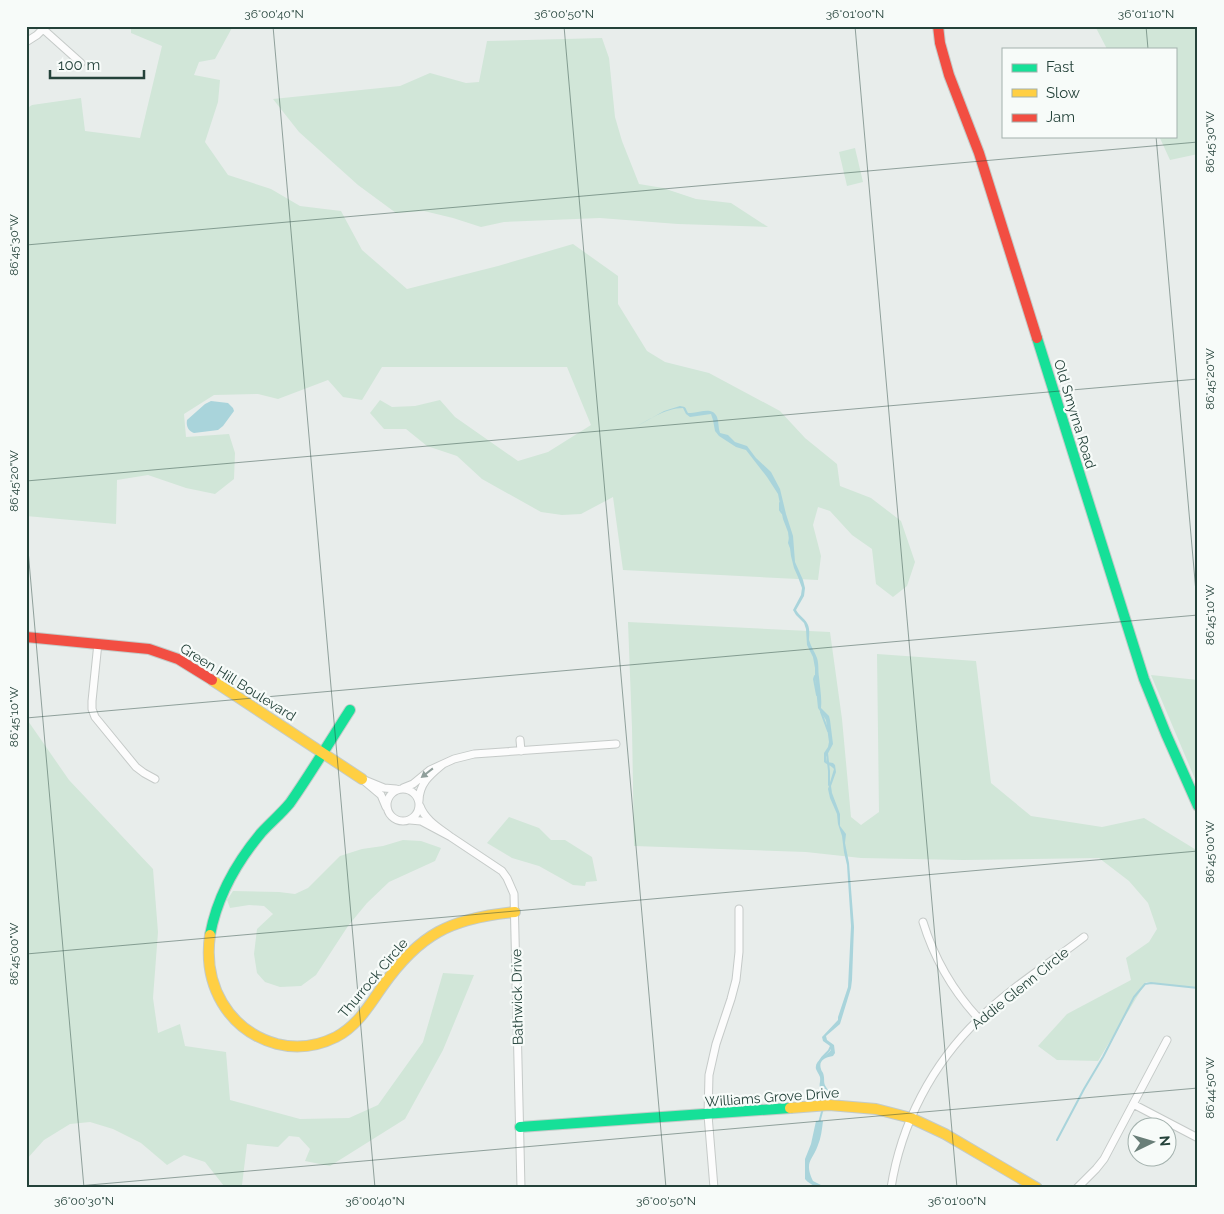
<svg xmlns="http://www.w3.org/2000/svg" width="1224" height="1214" viewBox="0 0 1224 1214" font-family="Raleway,sans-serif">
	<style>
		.green { fill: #d1e6d8 }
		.water { fill: #a9d4db }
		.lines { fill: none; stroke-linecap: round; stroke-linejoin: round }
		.stream { stroke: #a9d4db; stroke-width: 2 }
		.street-casing { stroke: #c5cac8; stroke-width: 9 }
		.fast-casing { stroke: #c3cbc8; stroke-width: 12 }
		.slow-casing { stroke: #c3cbc8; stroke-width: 12 }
		.jam-casing { stroke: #c3cbc8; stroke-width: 12 }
		.street { stroke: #fcfcfc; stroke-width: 7 }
		.fast { stroke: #16e098; stroke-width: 10 }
		.slow { stroke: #ffcf43; stroke-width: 10 }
		.jam { stroke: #f24e42; stroke-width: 10 }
		.oneway { fill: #909f9b }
		.ticks { fill: none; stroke: #24423a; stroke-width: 1; stroke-opacity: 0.45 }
		.labels { text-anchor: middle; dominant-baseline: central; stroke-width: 4.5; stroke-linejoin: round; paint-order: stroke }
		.street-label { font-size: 14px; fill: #24423a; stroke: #f7fbf9 }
		.neatline { fill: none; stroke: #24423a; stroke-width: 2 }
		.ticks-label { font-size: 12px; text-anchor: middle; fill: #24423a }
	</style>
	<rect width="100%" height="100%" fill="#e8edeb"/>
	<path class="green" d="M131,26H233L215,59L199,62L194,75L220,80L218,102L205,142L228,175L271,189L300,206L341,211L362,250L407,289L498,266L573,244L618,276V304L647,351L665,362L709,373L780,411L805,438L837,464L840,486L871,498L901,521L915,562L907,586L893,597L876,584L872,549L852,535L830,511L818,507L813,525L821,556L818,580L623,570L613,497L581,514L562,515L541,512L482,479L457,456L427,446L406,429H384L370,413L380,400L392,407L415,406L440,400L455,417L518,461L548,452L591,425L567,367H382L362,400L343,397L328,380L278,399L258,394L214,395L184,414L186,437L229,434L235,453L234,479L215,494L186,488L148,475L117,480L116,524L26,516V109L32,105L81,98L85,131L140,138L162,46L131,33Z
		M1095,26H1198V154L1170,160L1159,136H1175V49H1107Z
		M602,38L609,58L615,117L622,141L639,184L663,188L696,199L731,203L768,227L678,224L600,218L504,222L481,227L453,218L424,211L396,213L358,185L299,132L273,99L400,86L430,73L466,83L479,82L487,41Z
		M855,148L863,182L847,186L839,152Z
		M628,622L830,632L842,719L851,817L861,825L879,812L877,654L976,661L991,783L1031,816L1102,827L1144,818L1198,851V988L1146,982L1098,1061L1057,1060L1038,1046L1067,1014L1131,980L1126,958L1149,942L1157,929L1148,903L1129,881L1099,858L963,860L861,858L806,852L634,846L632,728Z
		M1151,675L1198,680V786Z
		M26,718L69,780L153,869L158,932L153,998L158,1033L180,1024L185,1046L226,1052L230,1100L300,1119L349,1118L378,1105L423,1042L443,973L474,975L443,1050L405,1119L330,1166L305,1161L310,1149L299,1137L289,1136L278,1147L247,1144L242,1185L224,1186L205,1162L184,1155L167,1165L141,1143L113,1129L90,1122L70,1124L44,1140L26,1160Z
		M509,817L539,828L551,840H565L592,857L597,881L586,882L585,886L573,885L539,866L512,858L487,843Z
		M403,840L421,841L441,848L435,861L389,882L367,903L348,926L316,975L301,986L280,987L265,982L257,973L254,954L257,929L273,914L264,906L249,905L230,908L227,900L233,891L279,892L295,894L308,888L340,856L362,849L383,846Z"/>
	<path class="water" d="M211,401L228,403L233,408L234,411L223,426L218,430L194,433C188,431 186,426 187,420L205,404Z
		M680,406C687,407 685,408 688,413H691C700,413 712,406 717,417C719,422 718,428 720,433L728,435L735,442L747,446L756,458L771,472L780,489L786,514L793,536L795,562L803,580L805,588L804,596L796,610C799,616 806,619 808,625C810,630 809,635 809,640C811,647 815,652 817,658C819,664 818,671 819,677C820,688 822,698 821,708L829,716L830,720L833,744L826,757L827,762L833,763L835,765L836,772L831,786L832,793L840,814V826L846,834L845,843L849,863L854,927L852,980L851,988L840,1024L826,1036L827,1040L834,1045L835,1053L833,1056C826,1057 818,1060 821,1069C821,1070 822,1071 823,1073C826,1082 821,1082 830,1092L823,1093C817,1084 821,1085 820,1077C819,1074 817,1072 816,1069C814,1060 827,1056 831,1050L830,1046L823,1041L822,1037L838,1020V1017L848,987L851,926L847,865L844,852L842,836L838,824L837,814L830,798L828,789L834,769C831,765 827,765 824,762V753L828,747L829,742L826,720L818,708L815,679V668L813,657L807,645L806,629L804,623L796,615L793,610L801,595L802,588L798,577L794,568L791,556L788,532L783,519L778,494L767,477L746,450L736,447L719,436L715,431L713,420L711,414L690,417L686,414L683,408C665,408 647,421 632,429L664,411Z
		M816,1121H823C822,1129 821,1138 818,1145C812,1162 804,1161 813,1181L827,1188C819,1188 811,1186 805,1179V1159L811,1144Z"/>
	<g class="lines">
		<path class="stream" d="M780,503V510L782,513
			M790,538L789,543L791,548
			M815,676L814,679L817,695
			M821,712L828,731
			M827,753L829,771V785
			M820,1061C823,1054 829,1054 831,1046
			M824,1101L826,1093L825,1091
			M819,1123L823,1108
			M1057,1140L1084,1089L1103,1057L1134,997L1145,984L1151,983L1198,988"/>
		<g class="street-casing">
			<path id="street" d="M43,29L81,63
				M26,42L37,35L45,27
				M98,643L92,701V709L95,717L136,767L144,773L155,779
				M520,740L521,751
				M443,764L454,759L474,754L616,744
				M403,788L413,784L430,770L443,764C431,774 419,783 419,801
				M387 805a16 16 0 1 1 32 0a16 16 0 1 1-32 0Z
				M386,807L381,795L362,779L384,788L396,789
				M410,820L421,821L451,837C439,828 425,820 420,806
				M451,837L502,871L507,878L514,894L521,1188
				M923,922C934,958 953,991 979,1019
				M1133,1104L1198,1138
				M714,1188L708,1115L709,1075L716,1044L731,999L736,980L739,952V909
				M891,1188C901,1124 932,1064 979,1019C1010,988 1049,964 1084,937
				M1077,1188L1096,1169L1104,1159L1167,1040"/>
		</g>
		<g class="fast-casing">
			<path id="fast" d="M1037,338L1144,679L1166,734L1198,806
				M210,935C217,897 236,863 261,833C270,823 281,814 290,803C311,773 330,741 350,710
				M520,1127L790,1108"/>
		</g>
		<g class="slow-casing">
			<path id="slow" d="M212,680L362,779
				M210,935C203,984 227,1030 277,1044C297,1049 318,1046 336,1037C357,1026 369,1006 382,987C419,934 451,918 515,912
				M790,1108L829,1105L876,1109L911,1118L945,1134L1037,1188"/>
		</g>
		<g class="jam-casing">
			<path id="jam" d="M938,26L940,43L949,75L979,153L1037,338
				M26,637L149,649L178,659L212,680"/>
		</g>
		<use href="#street" class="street"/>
		<use href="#fast" class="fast"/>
		<use href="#slow" class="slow"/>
		<use href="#jam" class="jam"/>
	</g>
	<defs><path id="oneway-solid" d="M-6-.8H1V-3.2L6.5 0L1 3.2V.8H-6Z" transform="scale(1.25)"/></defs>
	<use class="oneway" href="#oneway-solid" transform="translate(427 773) rotate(142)"/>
	<path class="ticks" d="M273,26L375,1188M564,26L666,1188M855,26L957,1188M1146,26L1148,49M1156,136L1198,615M26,245L1198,142M26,481L1198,379M26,527L84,1188M26,718L1198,615M26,954L1198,851M55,1188L1198,1088"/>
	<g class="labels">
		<g class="street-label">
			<text transform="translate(1075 414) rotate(73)">Old Smyrna Road</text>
			<text transform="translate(238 682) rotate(32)">Green Hill Boulevard</text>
			<text transform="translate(373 978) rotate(-50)">Thurrock Circle</text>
			<text transform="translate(1020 988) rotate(-39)">Addie Glenn Circle</text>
			<text transform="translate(517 997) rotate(-91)">Bathwick Drive</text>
			<text transform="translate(772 1097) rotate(-4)">Williams Grove Drive</text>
		</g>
	</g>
	<rect width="1224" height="1214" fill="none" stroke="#f7fbf9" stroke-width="55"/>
	<rect x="1002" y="48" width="175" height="90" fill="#f7fbf9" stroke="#a3b1ad"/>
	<rect x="1012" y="64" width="25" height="8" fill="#16e098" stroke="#a3b1ad"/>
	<text x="1046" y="72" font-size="15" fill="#24423a">Fast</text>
	<rect x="1012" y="89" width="25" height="8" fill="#ffcf43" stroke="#a3b1ad"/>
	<text x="1046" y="98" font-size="15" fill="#24423a">Slow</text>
	<rect x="1012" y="114" width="25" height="8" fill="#f24e42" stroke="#a3b1ad"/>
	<text x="1046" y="122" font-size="15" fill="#24423a">Jam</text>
	<g transform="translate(1152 1142) rotate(85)"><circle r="24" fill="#f7fbf9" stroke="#a3b1ad"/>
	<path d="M0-4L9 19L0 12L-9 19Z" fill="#697e78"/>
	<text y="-8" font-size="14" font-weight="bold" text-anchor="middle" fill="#24423a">N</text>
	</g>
	<path d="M50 70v8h94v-8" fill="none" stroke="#24423a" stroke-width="2.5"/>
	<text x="58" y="70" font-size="15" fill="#24423a" stroke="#f7fbf9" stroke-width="4" paint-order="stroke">100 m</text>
	<rect x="28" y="28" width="1168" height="1158" class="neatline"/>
	<g class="ticks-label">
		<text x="274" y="18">36°00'40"N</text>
		<text x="564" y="18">36°00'50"N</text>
		<text x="855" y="18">36°01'00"N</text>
		<text x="1146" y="18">36°01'10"N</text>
		<text transform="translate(1210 142) rotate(-90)" y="4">86°45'30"W</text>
		<text transform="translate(14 245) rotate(-90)" y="4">86°45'30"W</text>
		<text transform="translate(1210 379) rotate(-90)" y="4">86°45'20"W</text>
		<text transform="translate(14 481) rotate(-90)" y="4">86°45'20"W</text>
		<text transform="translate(1210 615) rotate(-90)" y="4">86°45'10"W</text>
		<text transform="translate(14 717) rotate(-90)" y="4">86°45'10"W</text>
		<text transform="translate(1210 852) rotate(-90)" y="4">86°45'00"W</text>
		<text transform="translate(14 954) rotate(-90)" y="4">86°45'00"W</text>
		<text transform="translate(1210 1088) rotate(-90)" y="4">86°44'50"W</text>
		<text x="84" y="1205">36°00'30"N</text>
		<text x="375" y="1205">36°00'40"N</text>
		<text x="666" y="1205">36°00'50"N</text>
		<text x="957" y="1205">36°01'00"N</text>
	</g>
</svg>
